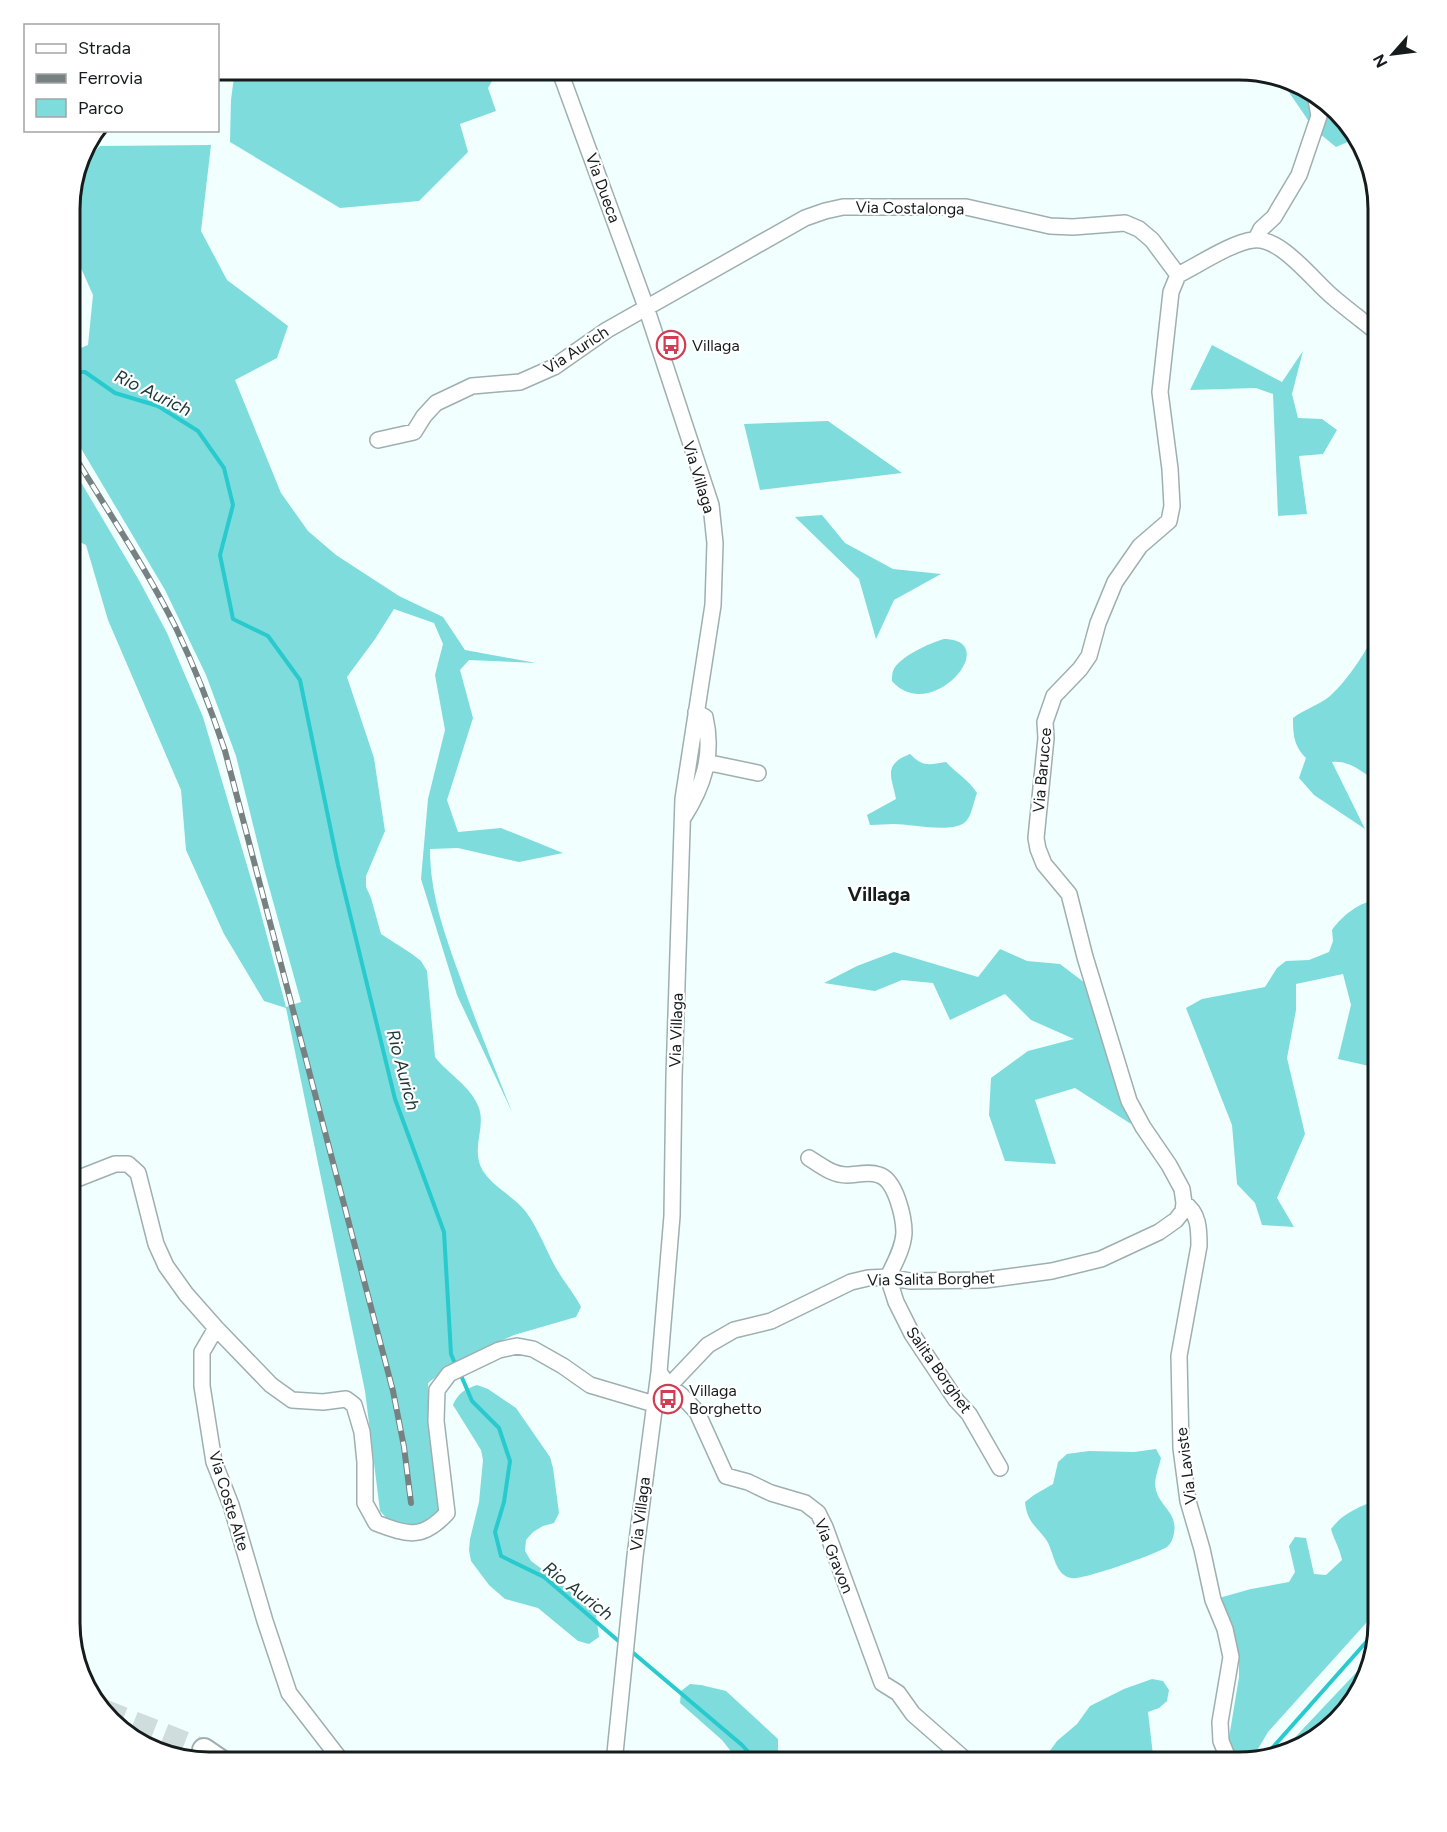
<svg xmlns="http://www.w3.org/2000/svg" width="1447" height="1832" viewBox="0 0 1447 1832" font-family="Figtree,sans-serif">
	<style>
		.green { fill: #7edcdd }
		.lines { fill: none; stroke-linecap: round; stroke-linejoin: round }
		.stream { stroke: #28cacd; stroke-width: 4 }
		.highway-tunnel { stroke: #d0dddd; stroke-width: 22; stroke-dasharray: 22 11; stroke-linecap: butt }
		.minor-casing { stroke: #9fafaf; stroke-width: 18 }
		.highway-casing { stroke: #9fafaf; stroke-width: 26 }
		.minor { stroke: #fff; stroke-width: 15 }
		.highway { stroke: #fff; stroke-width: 22 }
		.rail-casing { stroke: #778181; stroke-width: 6 }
		.rail { stroke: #fff; stroke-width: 4; stroke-dasharray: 11; stroke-linecap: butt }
		.labels { text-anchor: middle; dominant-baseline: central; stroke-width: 4.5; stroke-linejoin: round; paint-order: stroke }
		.street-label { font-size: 16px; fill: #161c1c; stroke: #fff }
		.poi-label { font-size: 16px; fill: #161c1c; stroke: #fff; text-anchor: start }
		.water-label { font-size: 18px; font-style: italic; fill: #1f3838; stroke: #fff }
		.quarter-label { font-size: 20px; font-weight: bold; fill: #161c1c; stroke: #fff }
		.rim { fill: none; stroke: #161c1c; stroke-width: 3 }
	</style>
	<rect width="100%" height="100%" fill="#f1ffff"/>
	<path class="green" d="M235,69H499L488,88L496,111L460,124L468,152L419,201L340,208L230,142L231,100Z
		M1280,79L1309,88L1355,131L1357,138L1336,147L1314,129Z
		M211,145L201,231L227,280L288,326L277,358L235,380L281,493L308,531L336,555L399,596L443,617L465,650L536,663L469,660L460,670L473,718L447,800L458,832L501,828L563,853L519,862L458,848L430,849C430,894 444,932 459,974C475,1020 494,1066 512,1112L457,995L421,879L428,799L445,730L435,675L443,644L434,623L394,609L375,639L347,677L374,758L385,831L366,876V887L371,898L381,934L412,954L421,961L427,971L435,1057C448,1074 471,1086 479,1108C486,1130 470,1149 483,1171C494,1188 514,1196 526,1212C539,1230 546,1250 556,1268C564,1282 574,1293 581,1307L576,1317L514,1335L455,1362L428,1383L439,1511L417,1526L391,1523L380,1511L365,1391L286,1008L264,1001L224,934L186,850L181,790L108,620L86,545L69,537V462L140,582L167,633L203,717L257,899L286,1007L301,1002L264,869L236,756L206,675L165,590L69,428V353L88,345L93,295L69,241V199L77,169L100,146Z
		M1212,345L1282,382L1303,351L1292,394L1298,418L1322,419L1337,430L1323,454L1299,456L1307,514L1278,516L1273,394L1256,388L1190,390Z
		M828,421L902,473L760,490L744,424Z
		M822,515L845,543L893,569L941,574L894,600L876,639L859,579L795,517Z
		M1378,625V783C1364,773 1350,760 1332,762L1365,829L1314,795L1299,778L1306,758C1294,746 1293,735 1293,718C1305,709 1319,705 1330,696C1348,680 1370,647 1378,625Z
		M944,639C1004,640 931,726 892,681C892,677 892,674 893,671C898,657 930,643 944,639Z
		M910,754C923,767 928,765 946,762C956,773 969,780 977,793C973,803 972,817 964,823C950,833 910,824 894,824C886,824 878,825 870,825L867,815L896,799C892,777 882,765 910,754Z
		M1378,900V1068L1338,1059L1351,1005L1343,974L1296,984V1010L1287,1058L1305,1134L1277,1198L1294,1227L1262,1225L1255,1203L1237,1184L1232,1125L1186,1008L1202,999L1265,987L1277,968L1286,961L1309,960L1329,952L1333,941L1332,930C1342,916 1360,901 1378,900Z
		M1000,949L1027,961L1060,964L1085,983L1131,1124L1075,1088L1035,1100L1056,1164L1005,1161L989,1115L991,1078L1028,1051L1074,1039L1031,1020L1005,994L950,1020L933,983L902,980L875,991L824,983L857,966L894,952L978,977Z
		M477,1385L488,1389L516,1408L550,1457L553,1468L559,1513L554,1523L543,1526L533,1532L526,1540L525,1551L531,1561L558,1581L596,1615L599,1637L589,1644L578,1641L538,1608L505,1599L489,1585L471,1561L469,1550L470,1539L479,1502L483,1460L481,1450L453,1405C458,1393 465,1389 477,1385Z
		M1156,1449L1161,1458C1159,1468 1153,1480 1156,1490C1160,1508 1182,1514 1172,1540C1171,1543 1169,1545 1167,1547C1156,1554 1081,1581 1071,1578C1055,1575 1054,1553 1047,1541C1037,1526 1027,1523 1025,1502L1034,1495L1053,1484L1058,1462L1067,1454L1089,1451L1134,1452Z
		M1378,1500V1613L1367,1622L1268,1732L1255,1754L1247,1761L1233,1763L1229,1738L1239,1677V1661L1231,1624L1219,1598L1251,1589L1289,1582L1295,1572L1289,1546L1295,1537L1306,1538L1314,1574L1326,1575L1342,1560C1340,1549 1334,1540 1331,1529C1343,1513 1360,1506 1378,1500Z
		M1369,1659L1360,1693L1316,1740L1284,1749Z
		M1152,1679L1163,1681L1169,1690L1167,1701L1159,1708L1148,1712L1153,1755L1175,1763H1041L1057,1741L1077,1724L1090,1706L1124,1689Z
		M690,1684L701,1685L726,1691L778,1739V1751L790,1763H740L722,1740L680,1703L681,1691Z"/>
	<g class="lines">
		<path class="stream" d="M69,372H85L115,393L158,406L198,431L224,468L233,505L220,555L233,619L268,636L300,680L338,865L395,1099L444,1232L451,1354L456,1366
			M460,1373L472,1401L499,1428L510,1461L504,1502L495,1532L501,1556L544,1577L622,1644
			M631,1651L742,1745L758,1763
			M1266,1755L1376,1631"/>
		<path class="highway-tunnel" d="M103,1710L204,1750"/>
		<g class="minor-casing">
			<path id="minor" d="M559,69L646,307L711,505L715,543L713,605L683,799L674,1077L672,1216L659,1372L635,1556L614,1763
				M1256,239L1261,229L1274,217L1299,175L1319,116L1315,94
				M1178,275C1198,265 1233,242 1253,240C1281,236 1314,282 1334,298C1348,310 1363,321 1378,333
				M378,440L414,432L424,416L436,403L472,386L520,382L554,367L607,330L805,218L825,211L843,207H966L1050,226L1073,227L1125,223L1139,229L1152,240L1178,275
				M707,764H715L758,773
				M683,818C703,787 714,755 705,717L696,712
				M809,1158C820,1165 832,1175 847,1175C857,1175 869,1171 879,1175C896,1180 904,1218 904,1233C903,1249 894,1264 888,1277L896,1302L912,1334L956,1400L969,1414L1000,1468
				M69,1182L115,1164H128L138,1173L156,1244L166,1266L186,1294L216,1328L271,1385L292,1400L323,1402L346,1399L354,1405L362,1432L365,1462V1503L376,1523C408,1535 422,1540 447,1513L436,1421L437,1390L449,1374L499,1350L517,1346L533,1349L563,1366L590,1385L654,1404
				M1184,1203C1199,1213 1199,1229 1199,1246L1179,1356L1181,1448L1188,1501L1202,1549L1213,1600L1225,1629L1231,1657L1220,1722L1221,1741L1230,1763
				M216,1328L202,1352V1386L214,1462L231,1505L265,1621L289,1693L343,1763
				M659,1372L669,1386L708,1345L734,1330L771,1321L851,1282L868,1278L888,1277L910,1281L985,1280L1052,1271L1101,1259L1159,1232L1176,1220L1183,1211L1184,1203L1182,1189L1169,1165L1143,1127L1129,1101L1085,957L1069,894L1044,864L1038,849L1036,838L1046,738L1045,722L1054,696L1080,669L1089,656L1098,623L1115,582L1140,546L1169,521L1172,506L1170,469L1160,392L1171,292L1178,275
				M669,1386L681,1395L697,1412L726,1476L748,1482L771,1493L805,1503L818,1513L825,1527L882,1683L898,1693L913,1714L969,1763"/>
		</g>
		<g class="highway-casing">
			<path id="highway" d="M204,1750L223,1763"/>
		</g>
		<use href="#minor" class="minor"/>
		<use href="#highway" class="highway"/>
		<g class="rail-casing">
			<path id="rail" d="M69,447C105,507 145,566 176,628C195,668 211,709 225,751L393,1391L404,1447L411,1503"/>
		</g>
		<use href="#rail" class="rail"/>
	</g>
	<defs>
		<g id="bus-ring" transform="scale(1.5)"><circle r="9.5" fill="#fff" stroke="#cf3e53" stroke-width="1.5"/><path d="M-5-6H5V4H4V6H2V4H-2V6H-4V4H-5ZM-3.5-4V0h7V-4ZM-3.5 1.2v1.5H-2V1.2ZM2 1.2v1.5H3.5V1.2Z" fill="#cf3e53"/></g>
	</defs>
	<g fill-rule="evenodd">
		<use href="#bus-ring" x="671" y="345"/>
		<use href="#bus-ring" x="668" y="1399"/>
	</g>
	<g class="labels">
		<g class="street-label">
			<text transform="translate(603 188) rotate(70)">Via Dueca</text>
			<text transform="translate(910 208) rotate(1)">Via Costalonga</text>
			<text transform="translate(576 350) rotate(-33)">Via Aurich</text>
			<text transform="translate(699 477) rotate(73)">Via Villaga</text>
			<text transform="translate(1042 770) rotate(-85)">Via Barucce</text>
			<text transform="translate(676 1030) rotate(-88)">Via Villaga</text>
			<text transform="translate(931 1279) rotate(-1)">Via Salita Borghet</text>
			<text transform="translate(939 1370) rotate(55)">Salita Borghet</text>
			<text transform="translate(1186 1466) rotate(-97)">Via Laviste</text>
			<text transform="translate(229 1501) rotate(73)">Via Coste Alte</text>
			<text transform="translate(640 1514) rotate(-83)">Via Villaga</text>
			<text transform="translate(834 1556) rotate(68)">Via Gravon</text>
		</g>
		<g class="poi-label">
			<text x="692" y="345">Villaga</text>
			<text x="689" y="1390">Villaga<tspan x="689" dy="18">Borghetto</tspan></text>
		</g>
		<g class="water-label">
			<text transform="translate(153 393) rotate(26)">Rio Aurich</text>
			<text transform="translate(403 1070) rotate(75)">Rio Aurich</text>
			<text transform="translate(578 1591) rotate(38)">Rio Aurich</text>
		</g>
		<g class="quarter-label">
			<text x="879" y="894">Villaga</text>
		</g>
	</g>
	<path d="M0 0H1447V1832H0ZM209 80H1239A129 129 0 0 1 1368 209V1623A129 129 0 0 1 1239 1752H209A129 129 0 0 1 80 1623V209A129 129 0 0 1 209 80Z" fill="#fff" fill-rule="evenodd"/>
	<path class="rim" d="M209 80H1239A129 129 0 0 1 1368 209V1623A129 129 0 0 1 1239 1752H209A129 129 0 0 1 80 1623V209A129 129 0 0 1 209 80Z"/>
	<rect x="24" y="24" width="195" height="108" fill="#ffffff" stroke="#a2a4a4" stroke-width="1.5"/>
	<rect x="36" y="44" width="30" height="9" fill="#ffffff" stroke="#a2a4a4" stroke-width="1.5"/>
	<text x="78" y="54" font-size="18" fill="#161c1c">Strada</text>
	<rect x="36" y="74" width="30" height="9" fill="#778181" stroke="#a2a4a4" stroke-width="1.5"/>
	<text x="78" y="84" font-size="18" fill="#161c1c">Ferrovia</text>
	<rect x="36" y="99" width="30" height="18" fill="#7edcdd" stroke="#a2a4a4" stroke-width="1.5"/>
	<text x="78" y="114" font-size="18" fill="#161c1c">Parco</text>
	<g transform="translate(1393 54) rotate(242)" stroke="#ffffff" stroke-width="4.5" paint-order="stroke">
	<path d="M0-4.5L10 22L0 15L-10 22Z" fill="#161c1c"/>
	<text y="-9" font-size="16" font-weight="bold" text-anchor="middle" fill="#161c1c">N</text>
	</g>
</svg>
